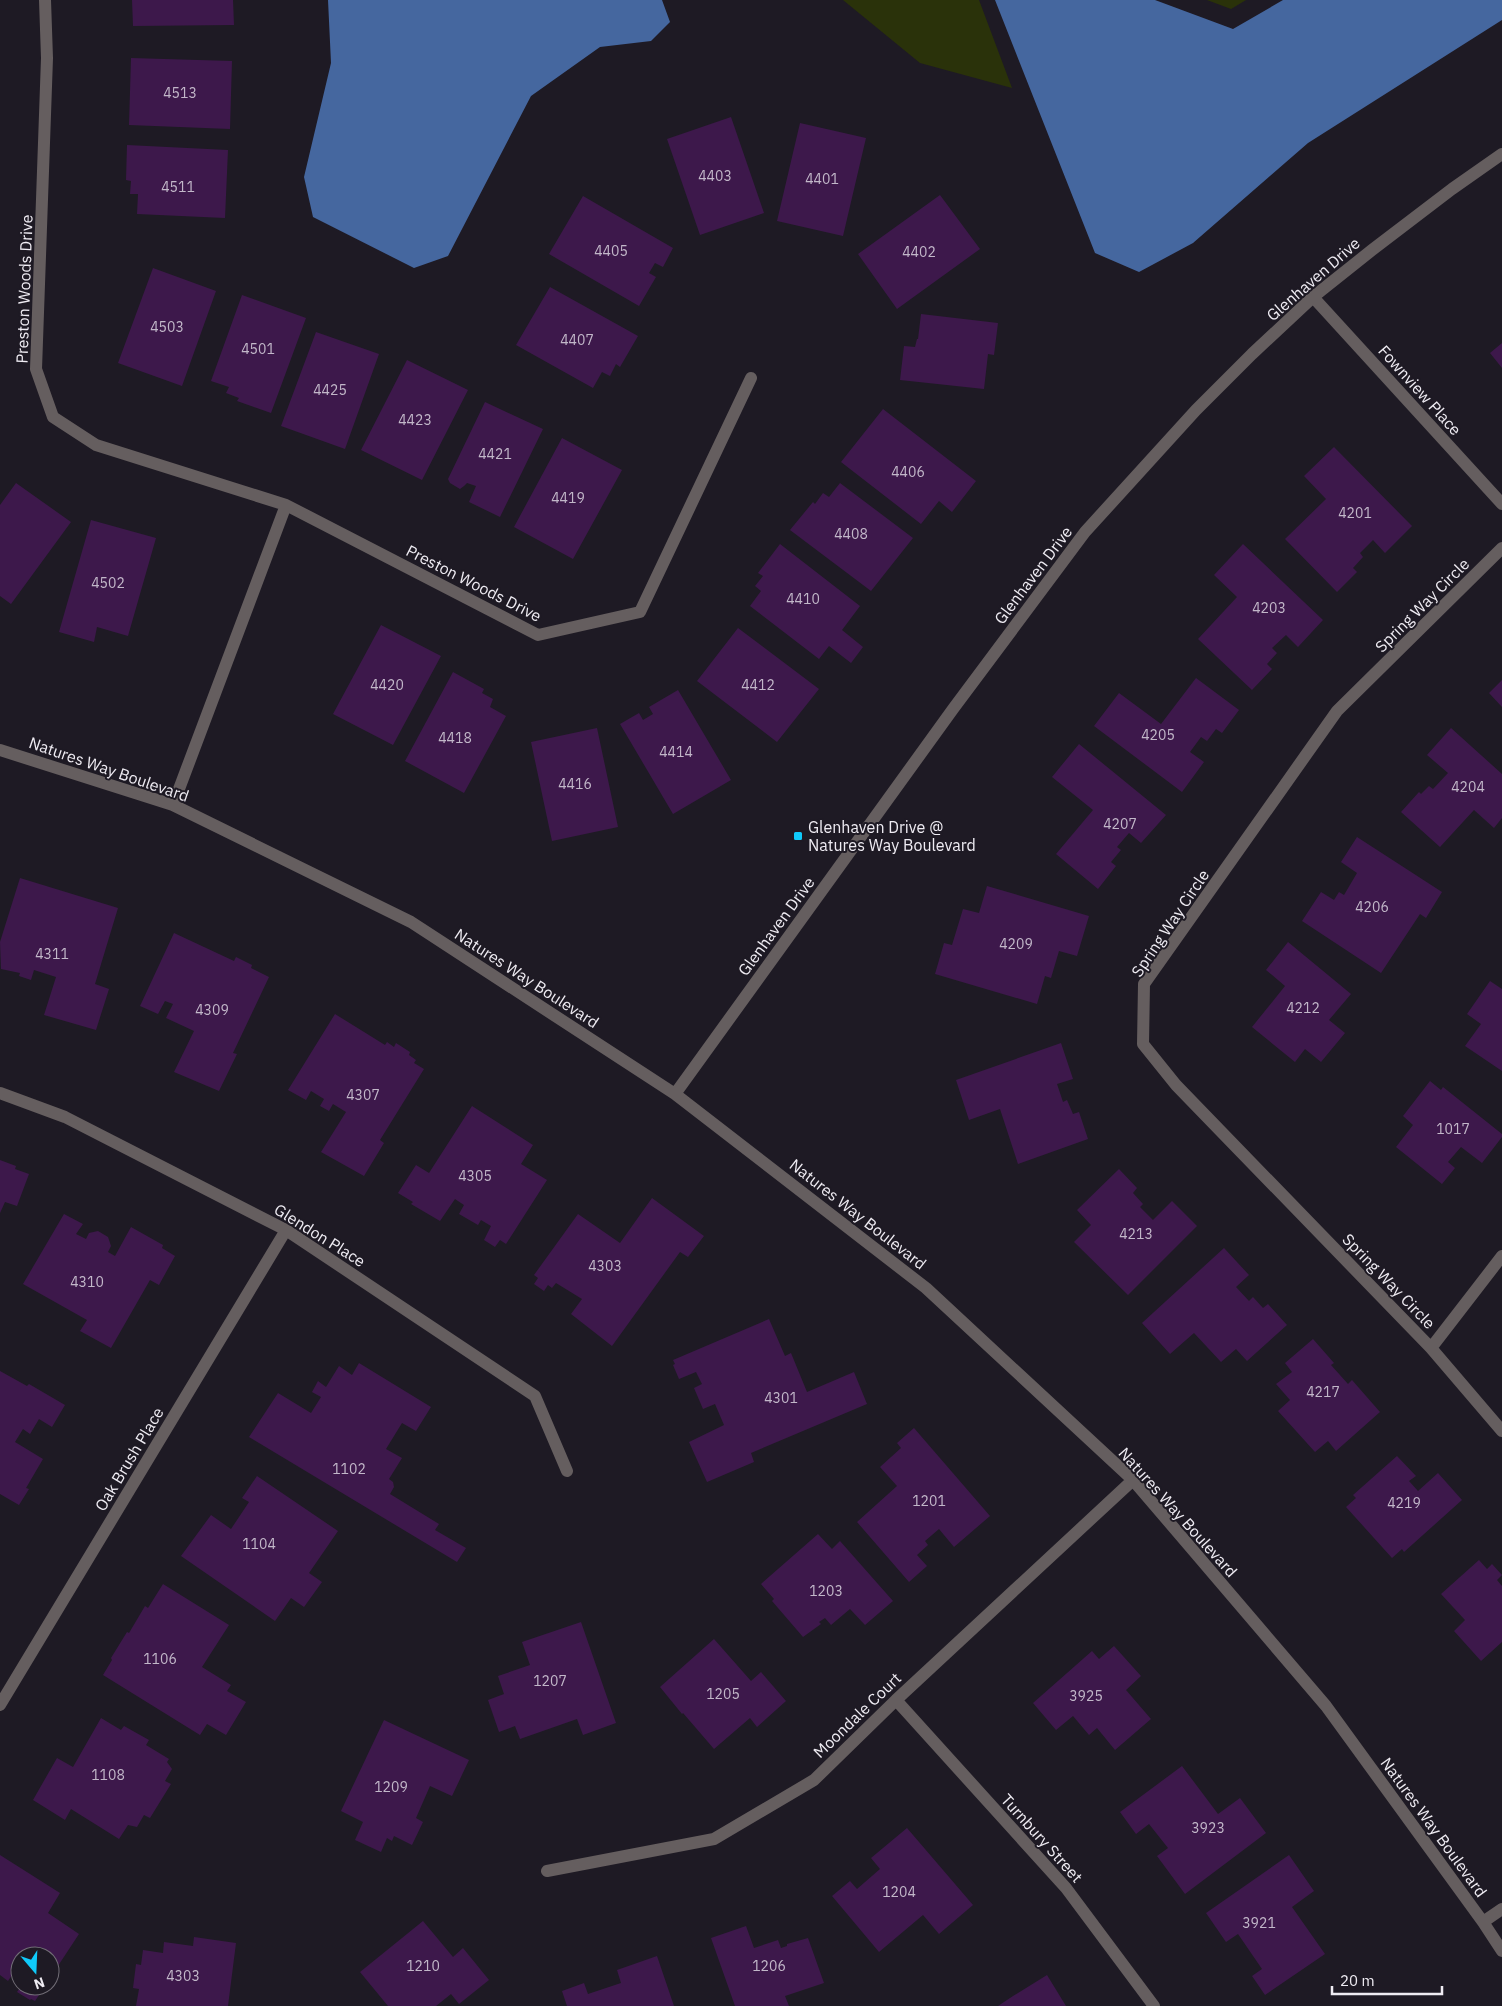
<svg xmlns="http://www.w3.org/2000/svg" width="1502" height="2006" viewBox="0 0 1502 2006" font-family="'IBM Plex Sans',sans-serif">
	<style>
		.green { fill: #2a320a }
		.water { fill: #45679f }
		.building { fill: #3d184b }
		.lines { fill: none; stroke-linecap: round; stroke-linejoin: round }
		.minor { stroke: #655e5f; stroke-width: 12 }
		.poi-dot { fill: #10cafa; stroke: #1e1a24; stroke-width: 2 }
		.labels { text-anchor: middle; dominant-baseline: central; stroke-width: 4; stroke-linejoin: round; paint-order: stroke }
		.number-label { font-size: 14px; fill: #c2b7c9 }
		.street-label { font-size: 16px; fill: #efecf3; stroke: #1e1a24 }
		.poi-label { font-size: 16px; fill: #efecf3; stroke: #1e1a24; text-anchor: start }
	</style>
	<rect width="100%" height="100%" fill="#1e1a24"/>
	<path class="green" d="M843,0H979L1012,88L920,63Z
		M1207,0H1246L1231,9Z"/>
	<path class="water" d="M328,0H662L670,22L651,41L600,47L531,96L448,256L414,268L313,217L304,177L331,63Z
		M995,0H1155L1233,29L1283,0H1502V20L1308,143L1193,243L1139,272L1095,253Z"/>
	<path class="building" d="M132,0H233L234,25L133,26Z
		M131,58L232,61L230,129L129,125Z
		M731,117L764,213L700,235L667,139Z
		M800,123L866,138L843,236L777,221Z
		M127,145L228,150L225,218L137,214L138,194H130L131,181L126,180Z
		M940,195L980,249L897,309L858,254Z
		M583,196L673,248L663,267L655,263L649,273L656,277L639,306L549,254Z
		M153,268L216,291L182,386L118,363Z
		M550,287L638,336L620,367L616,364L610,376L602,372L593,388L516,345Z
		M242,295L306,318L271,413L237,401L239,398L226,393L229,387L211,381Z
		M921,314L998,323L994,355L988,354L984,389L900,380L904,346L915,347L917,339H918Z
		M316,332L379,354L345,449L281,426Z
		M1502,343V368L1490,353Z
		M407,360L468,390L422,480L361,450Z
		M485,402L543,429L500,517L469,502L476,486L467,483L464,486L460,489L450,483L448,479Z
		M883,409L976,481L952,512L939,501L921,524L841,462Z
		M562,438L622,470L573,559L514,527Z
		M1334,447L1412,526L1385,553L1373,540L1360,553L1363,557L1353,568L1357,572L1337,592L1285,539L1326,499L1304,476Z
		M16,483L71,522L11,604L0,596V505Z
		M840,483L913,538L871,591L790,530L813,502L815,504L823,493L829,497Z
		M91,520L156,538L128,636L97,627L94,642L59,632Z
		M780,544L860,606L842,630L863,647L851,663L829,646L819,659L750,606L761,591L755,586L763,576L758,573Z
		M1243,544L1323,620L1298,647L1286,635L1272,648L1277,653L1267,664L1272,669L1252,690L1198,639L1237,597L1214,575Z
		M381,625L441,656L393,745L333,714Z
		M738,628L819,689L777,742L697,681Z
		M453,672L484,689L482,693L493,699L490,707L506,716L464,793L405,761Z
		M1196,678L1239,710L1222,733L1216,729L1207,741L1201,737L1190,752L1204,762L1182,792L1094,726L1119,693L1161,724Z
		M1502,680V707L1489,693Z
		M678,690L731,780L673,814L620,724L639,713L643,720L653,714L649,707Z
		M597,728L618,827L552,841L531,742Z
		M1451,728L1502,774V818L1494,828L1474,810L1440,847L1401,812L1419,792L1421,794L1429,786L1433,789L1448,773L1427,755Z
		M1079,744L1166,815L1141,843L1129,833L1117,847L1121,850L1111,862L1116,866L1098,889L1056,854L1093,810L1052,777Z
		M1357,837L1442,892L1426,918L1420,914L1381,973L1302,921L1321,892L1334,900L1339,892L1344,895L1357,873L1341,862Z
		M20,878L118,908L95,984L109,989L96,1030L44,1015L56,977L34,970L31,980L19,976L20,973L1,969L0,942Z
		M987,886L1089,916L1077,956L1059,951L1051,978L1045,976L1037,1004L935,974L944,943L952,945L963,909L979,913Z
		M174,933L234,961L236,957L252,965L251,968L269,977L233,1053L237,1054L219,1091L174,1072L194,1031L166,1018L173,1004L165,1001L158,1014L140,1006Z
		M1288,942L1351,994L1329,1020L1345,1033L1321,1062L1305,1049L1295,1062L1252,1027L1285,986L1266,970Z
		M1490,981L1502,989V1071L1465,1046L1481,1024L1467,1014Z
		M335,1014L385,1045L387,1042L394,1047L396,1043L410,1052L409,1055L416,1060L414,1063L424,1069L380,1140L384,1143L364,1176L321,1152L346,1112L333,1104L329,1111L320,1106L324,1099L311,1091L306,1100L288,1090Z
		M1061,1043L1073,1079L1057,1084L1063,1102L1067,1100L1073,1114L1079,1112L1088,1139L1018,1164L1000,1109L969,1120L956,1080Z
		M1430,1081L1441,1090L1443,1087L1502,1134V1137L1482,1163L1461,1147L1448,1162L1455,1168L1442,1184L1396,1147L1413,1125L1403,1116Z
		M472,1106L533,1145L521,1164L547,1180L506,1244L500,1240L495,1247L484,1240L491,1226L481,1220L478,1225L459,1214L464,1205L455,1199L440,1221L411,1204L413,1202L398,1193L416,1165L429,1173Z
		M0,1160L16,1166L15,1169L29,1174L17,1206L5,1202L0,1213Z
		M1119,1169L1137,1188L1133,1193L1143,1204L1140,1207L1153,1220L1172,1201L1197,1226L1128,1295L1074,1242L1091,1225L1077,1210Z
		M652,1198L704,1236L688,1257L680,1252L612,1346L571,1314L582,1299L556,1283L552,1288L548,1285L544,1291L534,1284L538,1278L534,1275L578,1214L620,1243Z
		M64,1214L83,1224L76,1234L86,1239L89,1233L98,1231L108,1237L111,1246L108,1252L115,1256L131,1227L163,1245L162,1248L175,1256L159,1285L150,1280L111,1348L80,1331L87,1320L23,1284Z
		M1224,1248L1249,1275L1236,1287L1249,1301L1253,1297L1263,1308L1268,1304L1287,1325L1247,1361L1236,1349L1221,1362L1194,1333L1170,1354L1142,1323Z
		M769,1319L785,1356L791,1353L807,1392L854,1372L867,1404L751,1453L754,1462L707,1482L689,1442L724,1425L715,1404L703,1409L694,1388L702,1384L696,1372L679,1379L673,1365L675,1364L673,1360Z
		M1313,1339L1334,1363L1331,1365L1348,1384L1352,1380L1380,1412L1336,1451L1328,1441L1315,1452L1278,1411L1290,1400L1276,1384L1292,1372L1285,1363Z
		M359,1363L431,1407L416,1431L402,1423L386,1449L402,1458L389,1479L393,1482L394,1487L390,1494L439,1524L435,1530L466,1548L457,1562L249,1437L278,1393L311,1413L321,1397L312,1392L318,1381L326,1387L339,1366L352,1375Z
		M0,1371L27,1386L29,1384L65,1405L52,1427L39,1419L30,1434L23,1429L15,1442L43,1459L26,1488L29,1489L19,1505L0,1494Z
		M914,1428L990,1516L954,1547L939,1529L925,1541L928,1545L917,1555L927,1566L909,1582L857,1522L897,1486L880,1467L901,1448L897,1443Z
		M1397,1456L1416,1476L1409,1481L1418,1491L1438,1473L1462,1500L1404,1552L1402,1549L1392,1558L1346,1507L1356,1498L1353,1495Z
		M257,1476L338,1531L309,1573L322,1582L304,1607L291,1598L275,1621L181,1556L211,1515L231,1529L249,1502L242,1498Z
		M818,1534L832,1549L840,1541L893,1601L865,1625L850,1609L831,1625L825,1618L819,1622L821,1624L803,1637L772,1601L774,1599L761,1584Z
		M1479,1560L1487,1569L1492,1564L1502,1575L1497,1580L1502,1586V1642L1481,1661L1454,1631L1465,1620L1441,1594Z
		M163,1584L229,1625L202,1667L231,1685L227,1691L246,1702L226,1735L207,1724L200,1735L103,1675L112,1660L111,1658L127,1632L129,1633L145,1606L148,1608Z
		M581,1622L616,1723L583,1735L577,1719L520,1739L515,1726L499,1732L488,1700L504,1694L498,1676L530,1665L522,1642Z
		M714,1639L751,1681L761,1672L786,1701L757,1727L750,1718L714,1749L683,1713L682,1714L660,1687Z
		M1114,1646L1141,1676L1126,1690L1151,1719L1115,1750L1097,1728L1089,1735L1073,1716L1056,1730L1033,1703L1092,1651L1099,1659Z
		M101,1718L121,1730L124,1726L149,1740L146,1745L169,1759L167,1762L172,1769L165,1781L171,1784L150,1818L144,1815L137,1827L128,1825L119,1839L71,1809L65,1820L33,1800L57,1758L73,1767Z
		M384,1720L469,1760L452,1796L430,1786L416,1818L423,1822L412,1845L394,1836L392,1841L387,1838L381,1852L355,1840L363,1822L341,1811Z
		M1182,1766L1218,1814L1240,1798L1266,1833L1185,1894L1157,1856L1168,1848L1149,1824L1136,1834L1120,1812Z
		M907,1828L973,1905L939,1934L923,1915L879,1952L832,1896L850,1881L857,1889L880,1869L871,1858Z
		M0,1855L60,1893L48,1913L79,1934L50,1978V1956H20V1980L12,1975L8,1981L0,1975Z
		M1289,1855L1314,1891L1292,1907L1325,1954L1265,1995L1252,1976L1262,1969L1238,1934L1226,1942L1206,1913Z
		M423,1921L453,1957L463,1948L489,1980L459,2004L451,1994L436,2006H388L360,1972Z
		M746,1926L754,1948L778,1940L781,1948L787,1946V1944L808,1938L824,1983L785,1996L789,2006H735L711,1938Z
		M194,1937L236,1943L228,2006H136L139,1989L133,1988L136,1964L141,1965L143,1950L163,1953L164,1942L193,1946Z
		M657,1956L674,2006H567L562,1991L584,1983L588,1994L621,1983L617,1970Z
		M1047,1975L1066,2006H998L1013,1996Z
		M21,1986H45L35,2001L31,1999L30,2000L17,1992Z"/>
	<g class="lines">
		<path class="minor" d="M45,0L47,58L36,369L53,417L96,445L286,505L538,635L640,612L751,378
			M1313,297L1502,504
			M1502,548L1337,711L1144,984L1143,1044L1176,1085L1431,1348L1502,1431
			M0,750L173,805L411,922L675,1094L926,1288L1133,1480L1326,1706L1483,1922L1502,1951
			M173,805L286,505
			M0,1093L65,1117L286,1230L535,1396L567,1471
			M675,1094L953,709L1085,532L1196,410L1252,354L1313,297L1372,250L1452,189L1502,154
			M1431,1348L1502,1256
			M896,1700L1066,1888L1154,2006
			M0,1705L286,1230
			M547,1871L714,1839L814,1780L896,1700L1133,1480
			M1483,1922L1502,1909"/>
	</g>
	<rect class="poi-dot" x="793" y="831" width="10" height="10" rx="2.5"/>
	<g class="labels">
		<g class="number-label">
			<text x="180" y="93">4513</text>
			<text x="715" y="176">4403</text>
			<text x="822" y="179">4401</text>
			<text x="178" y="187">4511</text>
			<text x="611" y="251">4405</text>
			<text x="919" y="252">4402</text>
			<text x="167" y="327">4503</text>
			<text x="577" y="340">4407</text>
			<text x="258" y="349">4501</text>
			<text x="330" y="390">4425</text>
			<text x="415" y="420">4423</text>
			<text x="495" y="454">4421</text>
			<text x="908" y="472">4406</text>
			<text x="568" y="498">4419</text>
			<text x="1355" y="513">4201</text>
			<text x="851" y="534">4408</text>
			<text x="108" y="583">4502</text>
			<text x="803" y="599">4410</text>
			<text x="1269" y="608">4203</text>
			<text x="387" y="685">4420</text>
			<text x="758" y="685">4412</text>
			<text x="1158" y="735">4205</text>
			<text x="455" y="738">4418</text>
			<text x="676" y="752">4414</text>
			<text x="575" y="784">4416</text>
			<text x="1468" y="787">4204</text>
			<text x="1120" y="824">4207</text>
			<text x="1372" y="907">4206</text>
			<text x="1016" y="944">4209</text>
			<text x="52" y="954">4311</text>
			<text x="1303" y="1008">4212</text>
			<text x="212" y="1010">4309</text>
			<text x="363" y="1095">4307</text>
			<text x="1453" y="1129">1017</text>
			<text x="475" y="1176">4305</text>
			<text x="1136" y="1234">4213</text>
			<text x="605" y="1266">4303</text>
			<text x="87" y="1282">4310</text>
			<text x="1323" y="1392">4217</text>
			<text x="781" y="1398">4301</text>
			<text x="349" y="1469">1102</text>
			<text x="929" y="1501">1201</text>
			<text x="1404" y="1503">4219</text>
			<text x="259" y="1544">1104</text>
			<text x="826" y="1591">1203</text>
			<text x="160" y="1659">1106</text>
			<text x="550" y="1681">1207</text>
			<text x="723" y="1694">1205</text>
			<text x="1086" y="1696">3925</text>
			<text x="108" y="1775">1108</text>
			<text x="391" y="1787">1209</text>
			<text x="1208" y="1828">3923</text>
			<text x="899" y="1892">1204</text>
			<text x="1259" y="1923">3921</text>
			<text x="423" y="1966">1210</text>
			<text x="769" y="1966">1206</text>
			<text x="183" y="1976">4303</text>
		</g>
		<g class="street-label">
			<text transform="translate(1313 279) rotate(-41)">Glenhaven Drive</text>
			<text transform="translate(24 289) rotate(-88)">Preston Woods Drive</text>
			<text transform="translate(1420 390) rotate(48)">Fownview Place</text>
			<text transform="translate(1033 575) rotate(-53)">Glenhaven Drive</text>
			<text transform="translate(474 583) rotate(27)">Preston Woods Drive</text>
			<text transform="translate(1422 605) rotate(-45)">Spring Way Circle</text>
			<text transform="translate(109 769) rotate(19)">Natures Way Boulevard</text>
			<text transform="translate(1170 923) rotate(-56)">Spring Way Circle</text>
			<text transform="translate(776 926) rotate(-54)">Glenhaven Drive</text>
			<text transform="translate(527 978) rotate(33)">Natures Way Boulevard</text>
			<text transform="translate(858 1214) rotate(38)">Natures Way Boulevard</text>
			<text transform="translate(320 1235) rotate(32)">Glendon Place</text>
			<text transform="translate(1389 1281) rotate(46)">Spring Way Circle</text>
			<text transform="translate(129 1459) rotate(-59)">Oak Brush Place</text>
			<text transform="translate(1178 1512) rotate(48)">Natures Way Boulevard</text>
			<text transform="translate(857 1715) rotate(-44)">Moondale Court</text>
			<text transform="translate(1434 1827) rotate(54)">Natures Way Boulevard</text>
			<text transform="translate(1042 1838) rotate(48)">Turnbury Street</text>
		</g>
		<g class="poi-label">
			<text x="808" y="827">Glenhaven Drive @<tspan x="808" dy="18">Natures Way Boulevard</tspan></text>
		</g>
	</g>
	<g transform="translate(35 1971) rotate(161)"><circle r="24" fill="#1e1a24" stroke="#726e77"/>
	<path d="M0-4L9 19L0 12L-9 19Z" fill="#10cafa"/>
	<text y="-8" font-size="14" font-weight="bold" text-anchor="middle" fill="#efecf3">N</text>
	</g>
	<path d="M1332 1986v8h110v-8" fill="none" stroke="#efecf3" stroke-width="2.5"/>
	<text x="1340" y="1986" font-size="15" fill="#efecf3" stroke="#1e1a24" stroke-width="4" paint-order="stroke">20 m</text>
</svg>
